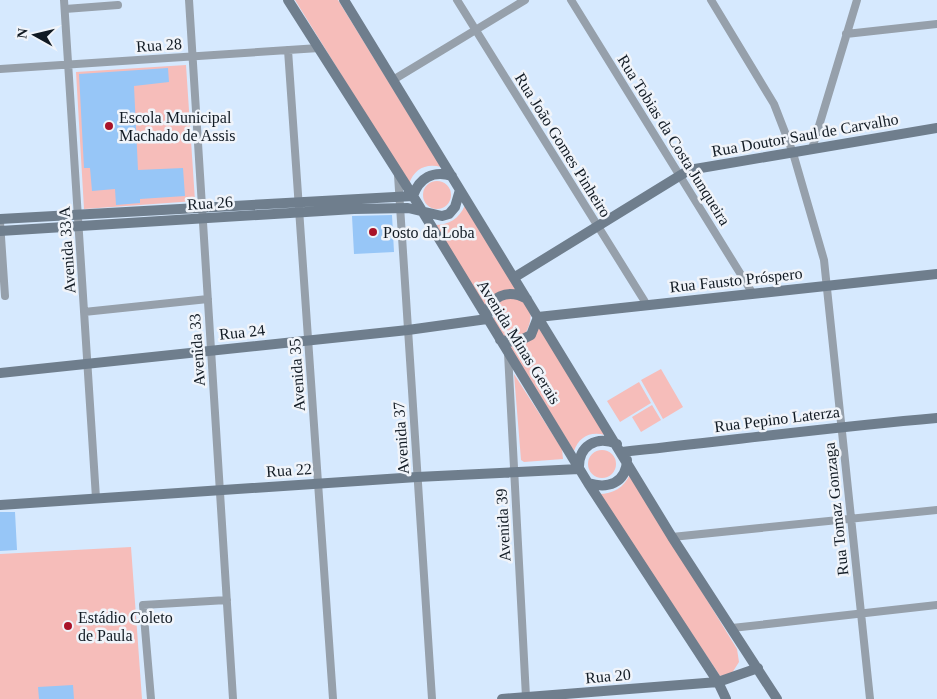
<svg xmlns="http://www.w3.org/2000/svg" width="937" height="699" viewBox="0 0 937 699" font-family="'Times New Roman',serif">
	<style>
		.green { fill: #f6bdba }
		.building { fill: #97c6f7 }
		.lines { fill: none; stroke-linecap: round; stroke-linejoin: round }
		.street { stroke: #96a0ab; stroke-width: 8 }
		.secondary { stroke: #6f7e8d; stroke-width: 10 }
		.poi-dot { fill: #a91228; stroke: #f0f4fa; stroke-width: 2 }
		.labels { text-anchor: middle; dominant-baseline: central; stroke-width: 5; stroke-linejoin: round; paint-order: stroke }
		.street-label { font-size: 16px; fill: #111a23; stroke: #f0f4fa }
		.poi-label { font-size: 16px; fill: #111a23; stroke: #f0f4fa; text-anchor: start }
	</style>
	<rect width="100%" height="100%" fill="#d6e9fe"/>
	<path class="green" d="M295,0H338L441,167C426,163 414,169 409,184Z
		M186,65L195,201L84,209L76,72Z
		M423 195a14 14 0 1 1 28 0a14 14 0 1 1-28 0Z
		M465,205L518,292L486,309L435,225C449,225 459,219 465,205Z
		M504,298C531,297 537,314 524,336L507,338L501,334L493,321L495,307Z
		M539,327L605,435C590,431 579,437 574,451L509,346L525,344Z
		M661,369L683,407L663,419L641,380Z
		M514,374L562,449L563,459L524,462L521,460Z
		M639,382L651,403L620,422L607,401Z
		M652,405L661,420L641,432L632,417Z
		M588 464a14 14 0 1 1 28 0a14 14 0 1 1-28 0Z
		M630,474L737,649L739,662L732,673L720,676L599,494C613,494 624,488 630,474Z
		M131,547L142,699H0V554Z"/>
	<path class="building" d="M168,68L169,82L134,86L138,170L183,168L185,196L140,199V203L116,205L115,189L92,191L90,168H84L79,74Z
		M392,215L394,252L354,254L352,216Z
		M0,512H15L17,550L0,551Z
		M73,685L74,699H39L38,687Z"/>
	<g class="lines">
		<path class="street" d="M64,0L96,498
			M189,0L233,699
			M457,0L647,305
			M571,0L753,294
			M711,0L774,104L793,153L824,260L870,699
			M65,9L118,5
			M846,34L937,24
			M288,50L333,699
			M0,69L319,48
			M393,80L525,0
			M812,149L857,0
			M398,175L432,699
			M0,222L5,296
			M84,312L208,299
			M508,353L526,697
			M672,537L937,510
			M732,628L937,605
			M151,699L143,605L227,600"/>
		<path class="secondary" d="M288,0L413,196L588,483L718,682L726,699
			M344,0L672,537L777,699
			M0,219L413,196C419,178 433,170 452,176
			M0,231L354,209L408,208L442,216L449,214L455,207L460,190
			M515,277L689,170L937,128
			M538,317L937,274
			M500,340L517,342L531,335L538,317
			M0,373L408,330L487,319C488,296 508,288 527,299
			M622,452C727,441 832,427 937,418
			M588,483C607,489 626,484 627,460
			M0,505L417,477L579,469C578,446 596,435 617,444
			M502,699L718,682L758,668"/>
	</g>
	<g class="poi-dot">
		<circle cx="109" cy="126" r="5"/>
		<circle cx="373" cy="232" r="5"/>
		<circle cx="68" cy="626" r="5"/>
	</g>
	<g class="labels">
		<g class="street-label">
			<text transform="translate(159 45) rotate(-4)">Rua 28</text>
			<text transform="translate(805 135) rotate(-10)">Rua Doutor Saul de Carvalho</text>
			<text transform="translate(674 140) rotate(58)">Rua Tobias da Costa Junqueira</text>
			<text transform="translate(563 145) rotate(58)">Rua João Gomes Pinheiro</text>
			<text transform="translate(210 203) rotate(-4)">Rua 26</text>
			<text transform="translate(67 250) rotate(-94)">Avenida 33 A</text>
			<text transform="translate(736 280) rotate(-6)">Rua Fausto Próspero</text>
			<text transform="translate(242 332) rotate(-6)">Rua 24</text>
			<text transform="translate(519 342) rotate(58)">Avenida Minas Gerais</text>
			<text transform="translate(197 350) rotate(-94)">Avenida 33</text>
			<text transform="translate(297 375) rotate(-94)">Avenida 35</text>
			<text transform="translate(777 419) rotate(-7)">Rua Pepino Laterza</text>
			<text transform="translate(401 438) rotate(-94)">Avenida 37</text>
			<text transform="translate(289 470) rotate(-4)">Rua 22</text>
			<text transform="translate(836 509) rotate(-96)">Rua Tomaz Gonzaga</text>
			<text transform="translate(503 525) rotate(-93)">Avenida 39</text>
			<text transform="translate(608 676) rotate(-5)">Rua 20</text>
		</g>
		<g class="poi-label">
			<text x="119" y="117">Escola Municipal<tspan x="119" dy="18">Machado de Assis</tspan></text>
			<text x="383" y="232">Posto da Loba</text>
			<text x="78" y="617">Estádio Coleto<tspan x="78" dy="18">de Paula</tspan></text>
		</g>
	</g>
	<g transform="translate(35 35) rotate(278)" stroke="#f0f4fa" stroke-width="4" paint-order="stroke">
	<path d="M0-4L9 19L0 12L-9 19Z" fill="#111a23"/>
	<text y="-8" font-size="14" font-weight="bold" text-anchor="middle" fill="#111a23">N</text>
	</g>
</svg>
